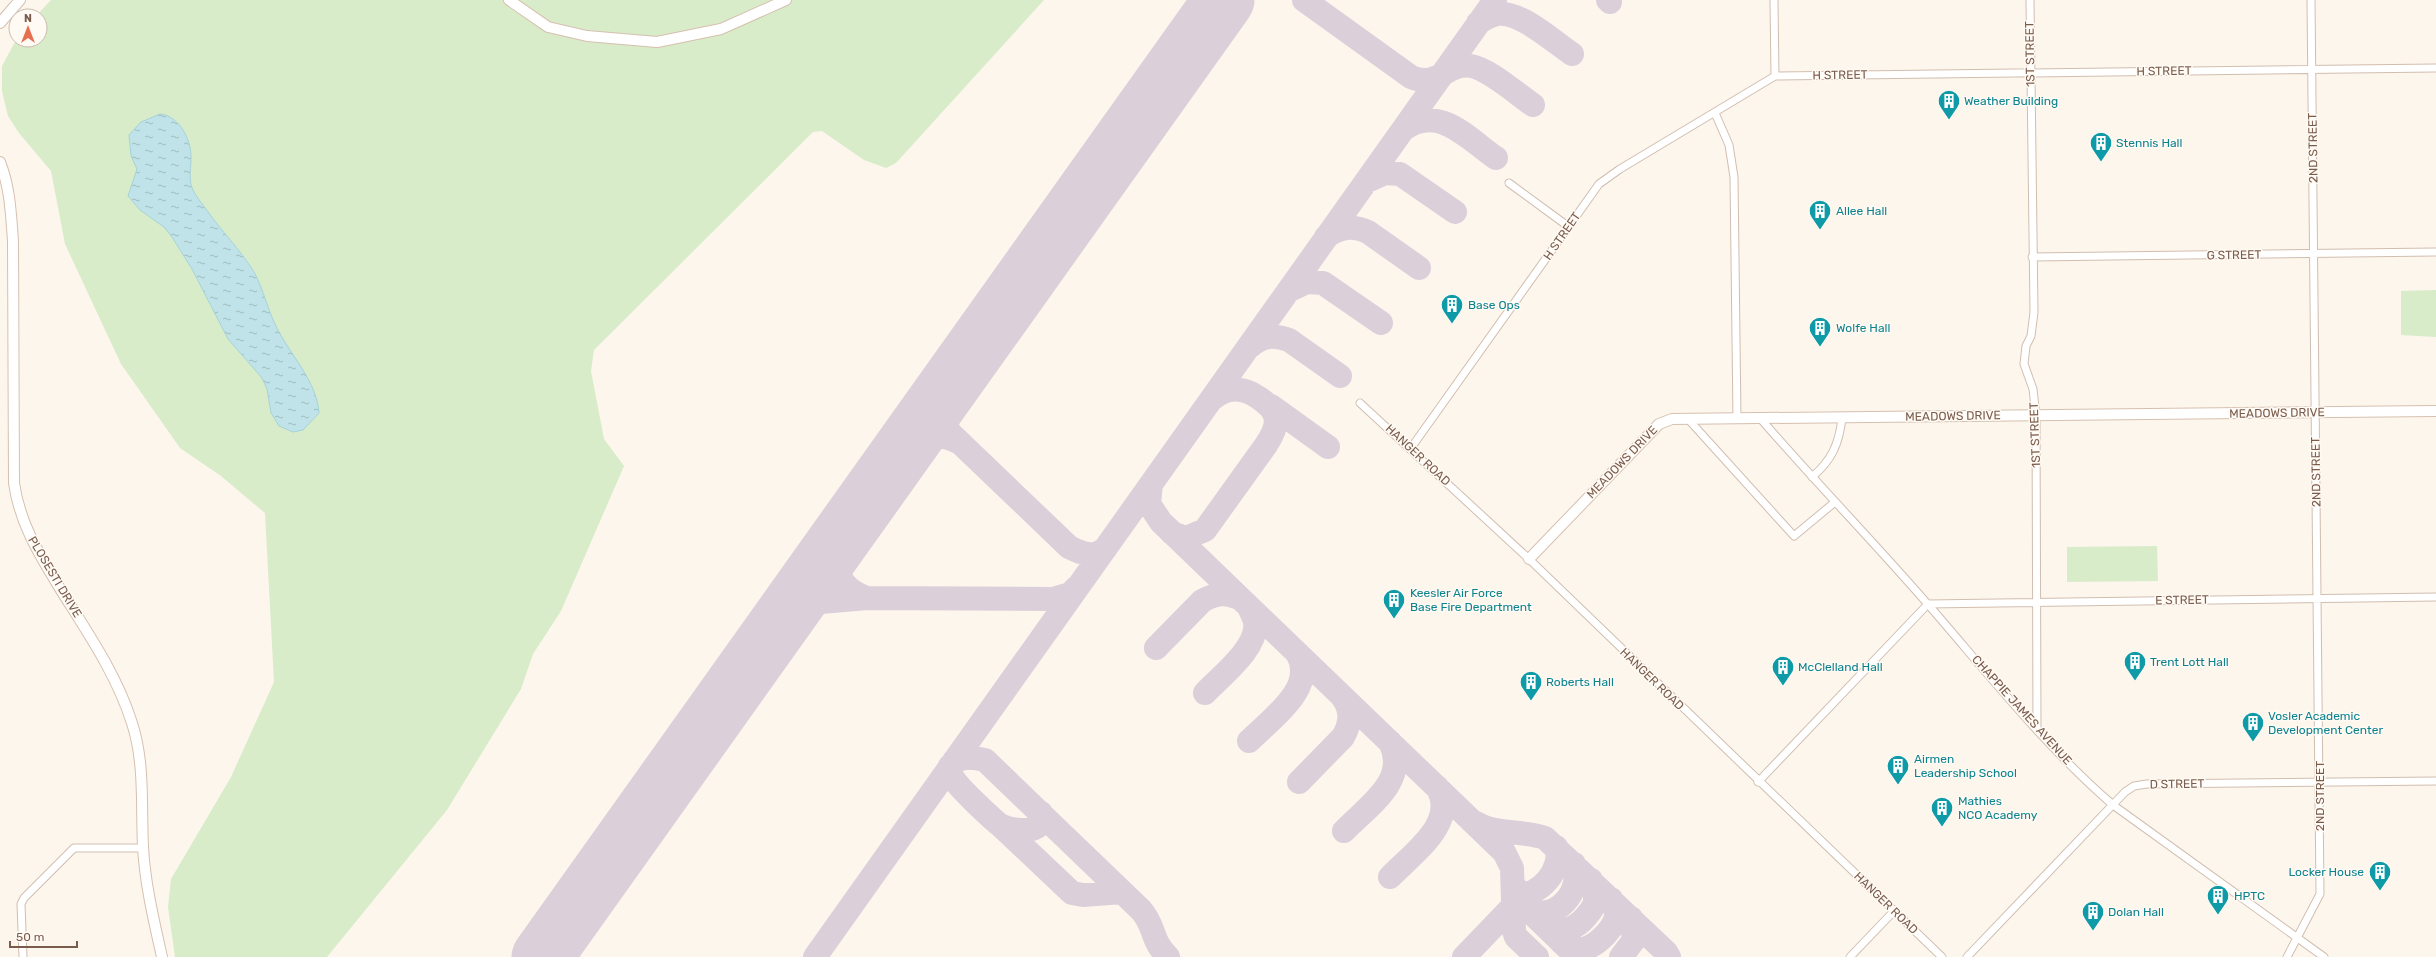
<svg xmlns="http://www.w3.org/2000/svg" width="2436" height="957" viewBox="0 0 2436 957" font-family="Rubik,sans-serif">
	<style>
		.grass { fill: #d8ecc9 }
		.water { fill: url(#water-ripples); stroke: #a5d3da }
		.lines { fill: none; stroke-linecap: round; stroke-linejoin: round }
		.taxiway { stroke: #dbcfda; stroke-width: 24 }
		.runway { stroke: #dbcfda; stroke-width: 61 }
		.street-casing { stroke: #d1beb0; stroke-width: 9 }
		.secondary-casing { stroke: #d6c0b0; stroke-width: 12 }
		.street { stroke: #fff; stroke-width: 7 }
		.secondary { stroke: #fff; stroke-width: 10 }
		.labels { text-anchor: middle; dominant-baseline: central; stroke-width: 3; stroke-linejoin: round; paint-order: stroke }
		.street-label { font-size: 12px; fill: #7a5c4d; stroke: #fffaf3 }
		.culture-label { font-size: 12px; fill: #0d838f; stroke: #fffaf3; text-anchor: start }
	</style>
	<defs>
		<pattern id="water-ripples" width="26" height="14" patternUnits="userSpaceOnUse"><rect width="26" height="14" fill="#bfe3e8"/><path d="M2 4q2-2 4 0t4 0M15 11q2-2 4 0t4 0" fill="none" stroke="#a0bbbe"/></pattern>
	</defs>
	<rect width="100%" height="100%" fill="#fdf6ec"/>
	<path class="grass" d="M51,0H1044L896,163L886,168L864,160L822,131L813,132L594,350L591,371L604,439L624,466L561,611L533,654L521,689L447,810L327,957H175L168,907L171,879L231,777L274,682L265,513L221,476L180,448L121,364L65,244L51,171L19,133L8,116L2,91V66L16,40H40V16H36Z
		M2436,290V337L2401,335V291Z
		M2157,546L2158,581L2067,582V547Z"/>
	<path class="water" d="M160,114C180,116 192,141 191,159C191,168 189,176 191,184C193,193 200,201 206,209C221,231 240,249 254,272C264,290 268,312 278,330C292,357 317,382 319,413L303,430L293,432L279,426L271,413L267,389L262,378L228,339L192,269L172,237L164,227L140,210L128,196L137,169L131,156L129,135L141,122Z"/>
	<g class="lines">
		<path class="taxiway" d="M1304,0L1411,77C1438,89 1446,62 1471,66C1489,69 1517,94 1533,105
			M1608,0L1610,2
			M1478,23C1484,19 1490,15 1497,14C1519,10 1554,42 1572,54
			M1404,129C1439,104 1467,138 1496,158
			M1367,181L1385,173L1400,174L1455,212
			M1326,237C1340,227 1352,225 1368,232L1419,268
			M1288,291L1307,282L1323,283L1381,323
			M1249,347C1262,336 1273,334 1289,340L1340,376
			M943,396C935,414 941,419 951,434L1069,547C1083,554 1092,558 1105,549
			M1271,406L1328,447
			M907,445C924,437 940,432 958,442
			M1151,484L1149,504L1161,522L1504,852L1512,868L1514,931L1516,937L1537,957
			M1172,533L1186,538L1205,530L1266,445C1280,424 1280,412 1259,398C1242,386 1226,387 1211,400
			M840,536C835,567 834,586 867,598L1053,599L1070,594L1077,587
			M779,622L821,602L867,598
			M1156,648L1202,601C1216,593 1226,592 1241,599
			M1205,693C1221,676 1259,647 1255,622C1254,617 1251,612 1249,607
			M1249,741C1271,719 1318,687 1297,653
			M954,761L969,757L985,760L1141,910C1156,927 1150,939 1168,957
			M950,766C950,771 951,775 953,778C958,787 992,819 1000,825C1009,830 1032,833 1039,825L1041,813
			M1299,782L1343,737C1351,723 1352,711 1343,698
			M1476,823C1495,835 1523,830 1545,838L1666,952L1669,957
			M1000,825L1072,893L1083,895L1122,892
			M1344,831C1367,807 1410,780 1390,742
			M1390,877C1412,854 1459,822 1437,787
			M1513,883L1518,893C1538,899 1564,868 1556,847
			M1513,890L1523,905L1577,957
			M1528,909C1556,923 1583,891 1574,864
			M1545,926C1568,937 1583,924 1595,904V889L1591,880
			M1562,943C1580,955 1593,948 1606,934C1611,928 1616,923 1616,914C1616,909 1613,904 1611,899
			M547,957L550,947
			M815,957L1495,0
			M1464,957L1513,906
			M1621,957L1634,940L1631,918"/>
		<path class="runway" d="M542,957L1224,0"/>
		<g class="street-casing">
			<path id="street" d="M1774,0L1775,76
				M2030,0L2034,312L2031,336L2026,346L2024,364L2033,389L2036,416L2037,729
				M1715,113L1729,145L1734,177L1737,418
				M1509,183L1569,227
				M2032,257L2436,252
				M1360,403L1529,559L1942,957
				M1760,418C1816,483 1876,544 1932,609C1990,676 2046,747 2113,805L2324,957
				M1688,419L1794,536L1835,502
				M1411,448L1599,184L1620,169L1775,76L2436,68
				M1812,477C1832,460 1839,444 1842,418
				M1758,782L1928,604L2436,597
				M23,957L21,904L24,898L74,848H143
				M1850,957L1894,911
				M1967,957L2125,792L2134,786L2147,784L2436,781
				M2287,957L2320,894L2311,0"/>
		</g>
		<g class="secondary-casing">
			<path id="secondary" d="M509,0L548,27L587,36L657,42L721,29L786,0
				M0,23L20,0
				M0,162C10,187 11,214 13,241L14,483C20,526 42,559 64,595C90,636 117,676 132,723C145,763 141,806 143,847C145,884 154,921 162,957
				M1529,559L1659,424L1672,419L2436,411"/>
		</g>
		<use href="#street" class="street"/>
		<use href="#secondary" class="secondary"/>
	</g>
	<defs>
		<g id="building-pin" transform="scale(1.15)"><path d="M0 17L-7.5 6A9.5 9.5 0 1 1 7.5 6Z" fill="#0f9aa8" stroke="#fffaf3"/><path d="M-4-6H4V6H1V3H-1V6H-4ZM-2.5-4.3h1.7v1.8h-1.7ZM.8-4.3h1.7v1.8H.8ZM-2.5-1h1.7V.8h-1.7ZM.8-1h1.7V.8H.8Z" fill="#fff"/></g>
	</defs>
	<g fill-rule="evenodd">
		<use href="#building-pin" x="1949" y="101"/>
		<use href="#building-pin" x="2101" y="143"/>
		<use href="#building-pin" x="1820" y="211"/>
		<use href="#building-pin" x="1452" y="305"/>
		<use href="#building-pin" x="1820" y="328"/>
		<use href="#building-pin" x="1394" y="600"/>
		<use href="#building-pin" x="2135" y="662"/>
		<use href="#building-pin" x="1783" y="667"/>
		<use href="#building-pin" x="1531" y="682"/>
		<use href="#building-pin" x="2253" y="723"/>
		<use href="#building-pin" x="1898" y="766"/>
		<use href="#building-pin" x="1942" y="808"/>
		<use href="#building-pin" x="2380" y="872"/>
		<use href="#building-pin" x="2218" y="896"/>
		<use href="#building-pin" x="2093" y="912"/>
	</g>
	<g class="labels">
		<g class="street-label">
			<text transform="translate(2030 54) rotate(-91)">1ST STREET</text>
			<text transform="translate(2164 71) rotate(-1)">H STREET</text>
			<text transform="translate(1840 75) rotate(-1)">H STREET</text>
			<text transform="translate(2313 148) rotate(-91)">2ND STREET</text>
			<text transform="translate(1562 236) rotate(-55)">H STREET</text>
			<text transform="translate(2234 255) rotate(-1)">G STREET</text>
			<text transform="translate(2277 413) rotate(-1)">MEADOWS DRIVE</text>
			<text transform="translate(1953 416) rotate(-1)">MEADOWS DRIVE</text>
			<text transform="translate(2035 435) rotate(-92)">1ST STREET</text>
			<text transform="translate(1418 455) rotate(43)">HANGER ROAD</text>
			<text transform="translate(1622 462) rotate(-46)">MEADOWS DRIVE</text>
			<text transform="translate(2316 472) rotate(-91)">2ND STREET</text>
			<text transform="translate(55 577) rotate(59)">PLOSESTI DRIVE</text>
			<text transform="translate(2182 600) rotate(-1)">E STREET</text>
			<text transform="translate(1652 679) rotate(44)">HANGER ROAD</text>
			<text transform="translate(2022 710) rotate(48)">CHAPPIE JAMES AVENUE</text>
			<text transform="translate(2177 784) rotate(-1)">D STREET</text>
			<text transform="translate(2320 796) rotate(-90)">2ND STREET</text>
			<text transform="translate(1886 903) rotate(44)">HANGER ROAD</text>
		</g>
		<g class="culture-label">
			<text x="1964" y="101">Weather Building</text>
			<text x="2116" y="143">Stennis Hall</text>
			<text x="1836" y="211">Allee Hall</text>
			<text x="1468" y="305">Base Ops</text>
			<text x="1836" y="328">Wolfe Hall</text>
			<text x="1410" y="593">Keesler Air Force<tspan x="1410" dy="14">Base Fire Department</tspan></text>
			<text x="2150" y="662">Trent Lott Hall</text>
			<text x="1798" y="667">McClelland Hall</text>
			<text x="1546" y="682">Roberts Hall</text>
			<text x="2268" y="716">Vosler Academic<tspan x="2268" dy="14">Development Center</tspan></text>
			<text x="1914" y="759">Airmen<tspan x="1914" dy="14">Leadership School</tspan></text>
			<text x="1958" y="801">Mathies<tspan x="1958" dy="14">NCO Academy</tspan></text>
			<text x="2364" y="872" text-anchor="end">Locker House</text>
			<text x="2234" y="896">HPTC</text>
			<text x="2108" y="912">Dolan Hall</text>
		</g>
	</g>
	<g transform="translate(28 28)"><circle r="19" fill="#fffaf3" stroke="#cabbb1"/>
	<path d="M0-3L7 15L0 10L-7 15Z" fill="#e76f51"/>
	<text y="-6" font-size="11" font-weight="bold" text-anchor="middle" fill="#7a5c4d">N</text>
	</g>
	<path d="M10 941v6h67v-6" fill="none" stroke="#7a5c4d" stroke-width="2"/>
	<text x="16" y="941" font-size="12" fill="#7a5c4d" stroke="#fffaf3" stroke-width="3" paint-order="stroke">50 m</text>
</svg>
